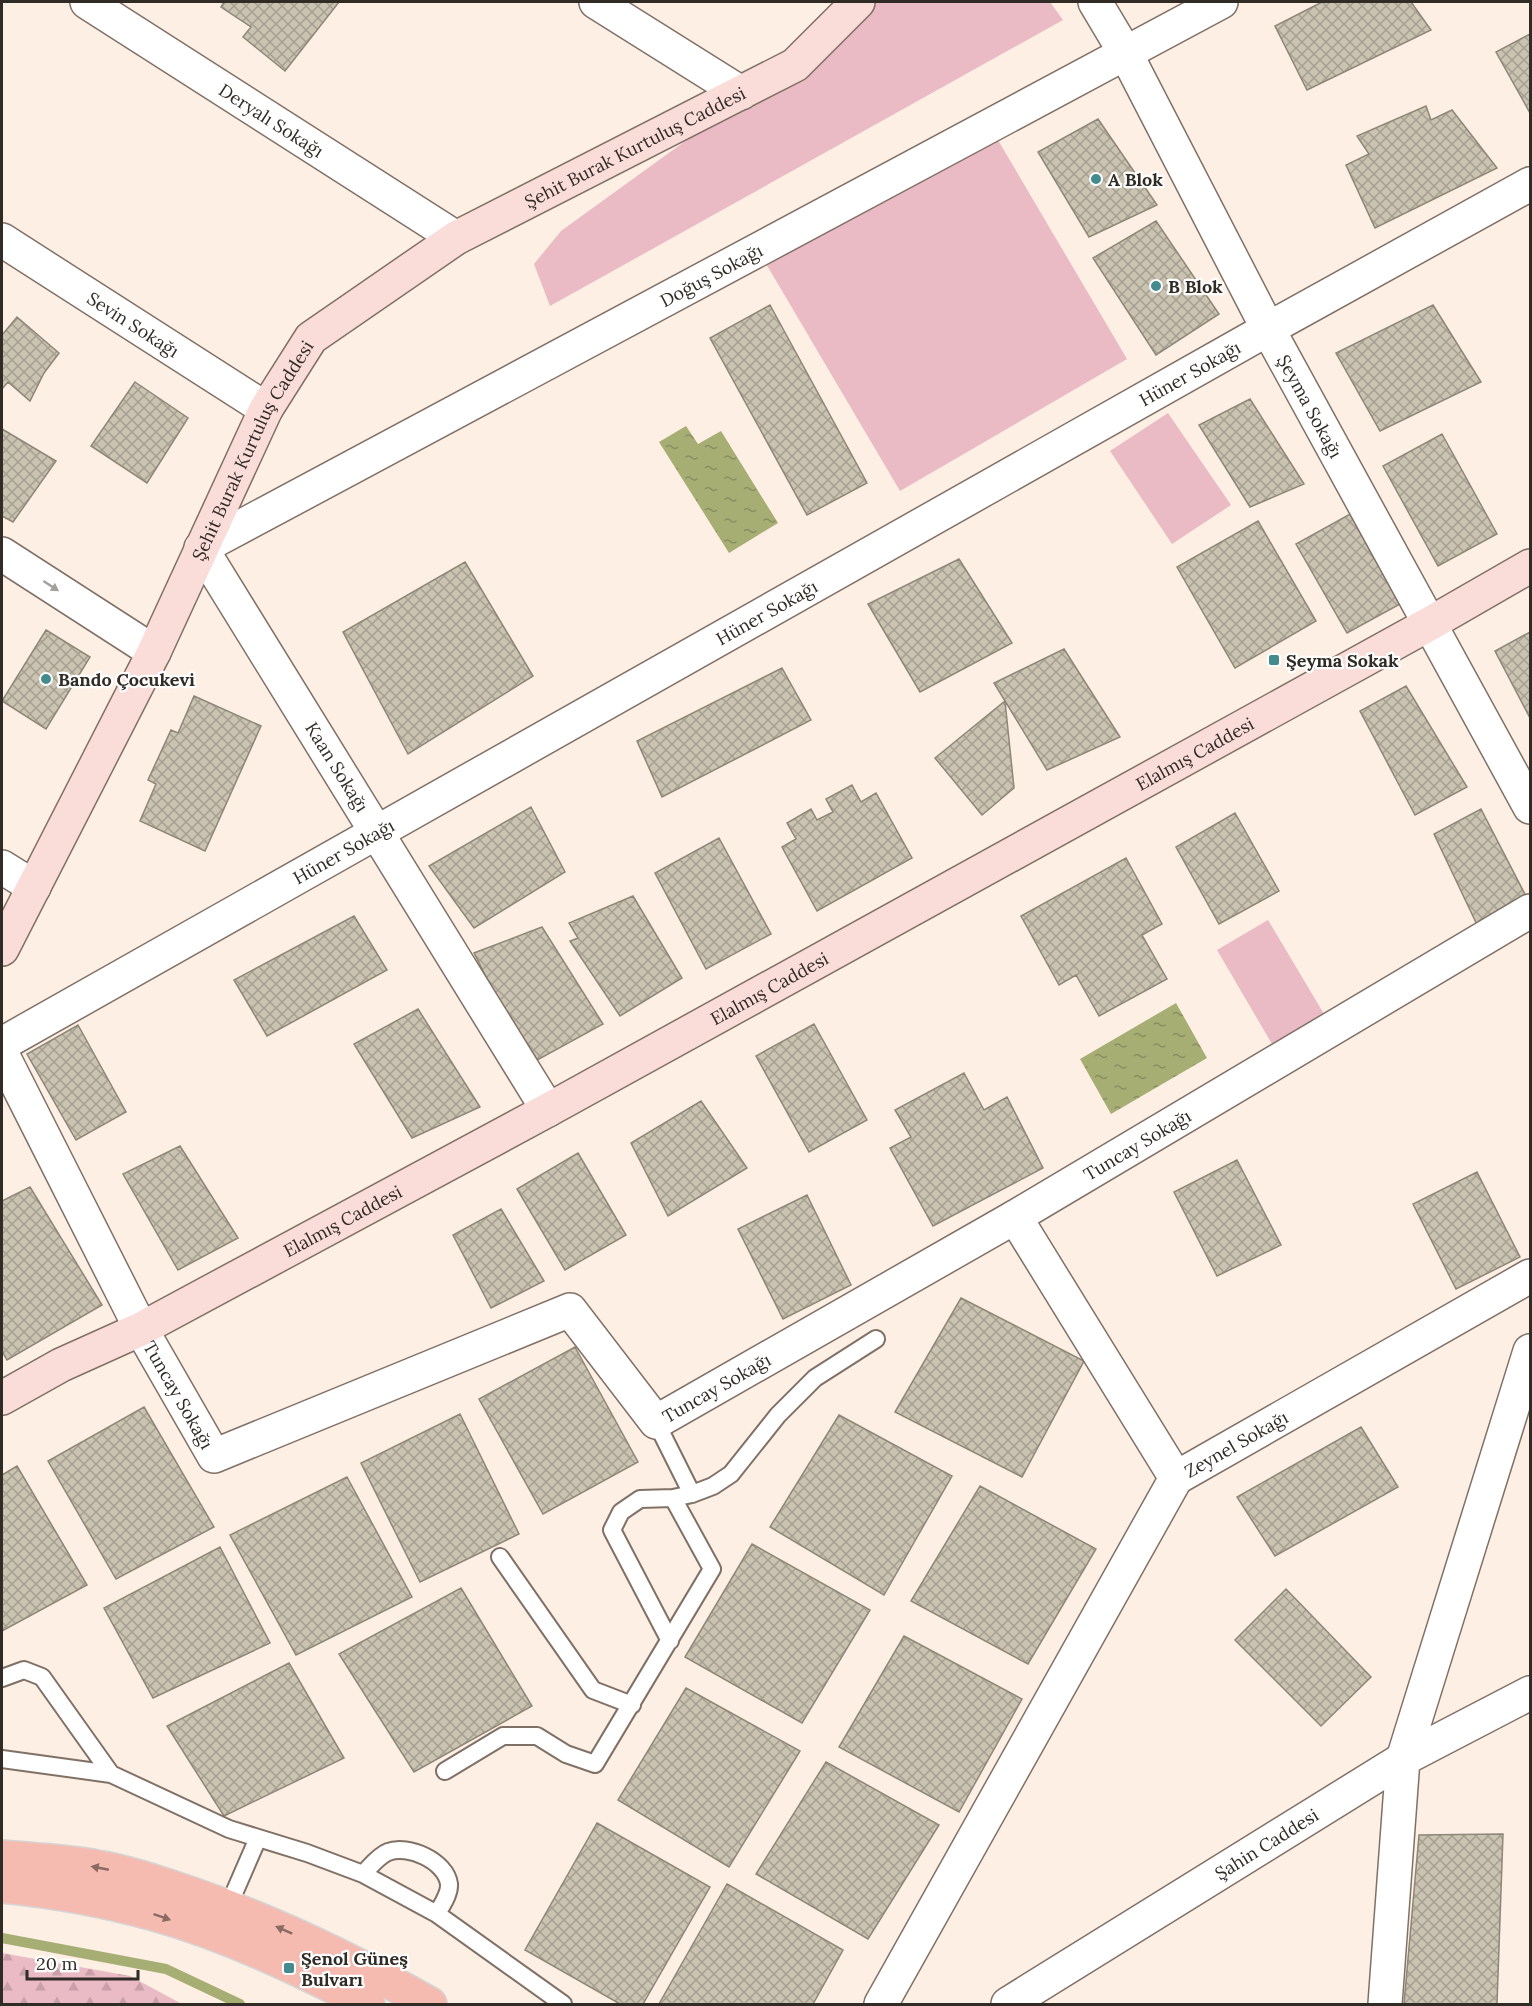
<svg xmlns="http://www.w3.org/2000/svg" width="1532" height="2006" viewBox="0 0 1532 2006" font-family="Lora,serif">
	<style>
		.green { fill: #eabac5 }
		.forest { fill: url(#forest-firs) }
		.water { fill: url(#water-ripples) }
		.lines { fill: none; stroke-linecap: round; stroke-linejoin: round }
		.stream { stroke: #a6ae74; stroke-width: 10 }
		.building { fill: url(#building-cross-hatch); stroke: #8e8676; stroke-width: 1.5 }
		.lane-casing { stroke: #807166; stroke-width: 20 }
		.street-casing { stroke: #807166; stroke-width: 36 }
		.secondary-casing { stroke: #807166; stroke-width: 36 }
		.primary-casing { stroke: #d6d5d4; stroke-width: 36 }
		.lane { stroke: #fff; stroke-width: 16 }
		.street { stroke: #fff; stroke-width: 33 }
		.secondary { stroke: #fadcd8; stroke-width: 33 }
		.primary { stroke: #f5bab0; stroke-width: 33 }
		.oneway { fill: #a2a09d }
		.oneway2 { fill: #896b64 }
		.poi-dot { fill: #438b8d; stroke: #fff; stroke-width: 2 }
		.labels { text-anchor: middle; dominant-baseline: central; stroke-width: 4.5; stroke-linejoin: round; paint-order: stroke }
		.street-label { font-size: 18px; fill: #312b26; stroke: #fff }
		.poi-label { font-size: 18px; font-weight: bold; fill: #312b26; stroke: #fff; text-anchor: start }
	</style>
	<defs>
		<pattern id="forest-firs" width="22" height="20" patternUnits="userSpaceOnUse" patternTransform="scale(1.5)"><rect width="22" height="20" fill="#eabac5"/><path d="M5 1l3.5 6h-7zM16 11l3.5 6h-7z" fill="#c9a0a9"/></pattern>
		<pattern id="water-ripples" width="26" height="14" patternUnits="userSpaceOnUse" patternTransform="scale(1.5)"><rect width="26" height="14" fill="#a6ae74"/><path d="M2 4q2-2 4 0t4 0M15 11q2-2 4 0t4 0" fill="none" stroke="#888e5f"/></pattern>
		<pattern id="building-cross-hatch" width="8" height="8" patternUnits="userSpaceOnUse" patternTransform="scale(1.5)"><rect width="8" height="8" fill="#cbc3b2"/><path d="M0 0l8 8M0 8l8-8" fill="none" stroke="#a59f91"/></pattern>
	</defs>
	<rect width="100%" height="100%" fill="#fdefe4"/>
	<path class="green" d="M869,2H1050L1063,20L550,306L534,264L561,231L695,134Z
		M992,130L1127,359L900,491L765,262Z
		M1168,413L1231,505L1172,544L1110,451Z
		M1268,920L1324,1014L1272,1044L1217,950Z"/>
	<path class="forest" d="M2,1953L130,1976L182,2004H2Z"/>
	<path class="water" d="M686,426L698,444L721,431L778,523L729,553L659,442Z
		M1176,1003L1207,1058L1111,1114L1080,1059Z"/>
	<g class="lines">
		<path class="stream" d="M2,1938L166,1969L240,2004"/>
	</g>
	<path class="building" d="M224,2H339L285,71L243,37L251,27L221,7Z
		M1322,2H1411L1431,30L1307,90L1275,26Z
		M1530,34V113L1496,52Z
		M1426,106L1431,120L1452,110L1497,168L1375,228L1346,165L1369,154L1357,136Z
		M1098,119L1157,205L1089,237L1038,152Z
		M1156,221L1219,314L1156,355L1093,258Z
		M770,305L867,483L807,515L710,338Z
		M1433,305L1481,382L1380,431L1336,353Z
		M17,317L59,353L44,373L30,401L8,382L2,389V335Z
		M135,382L188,418L147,483L91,446Z
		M1250,399L1304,484L1250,507L1199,425Z
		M2,429L56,461L13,522L2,516Z
		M1442,434L1497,534L1438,566L1383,466Z
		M1352,513L1402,603L1347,633L1296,544Z
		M1258,521L1316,621L1235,668L1177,567Z
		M959,559L1012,643L920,692L868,604Z
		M465,562L533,676L408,754L343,632Z
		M46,630L90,657L46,729L2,701Z
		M1530,632V718L1495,651Z
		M1064,649L1120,737L1047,770L994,683Z
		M782,668L811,720L662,797L637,741Z
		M1406,686L1467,787L1415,815L1360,711Z
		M194,696L261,726L205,851L140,821L156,784L148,780L171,730L178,733Z
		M1005,701L1014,788L982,815L935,758Z
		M852,785L861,802L876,793L912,858L817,911L782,847L796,839L787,823L811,809L817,820L833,812L826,799Z
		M531,807L565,872L474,928L429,866Z
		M1481,809L1530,904L1480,931L1434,834Z
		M1235,813L1279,891L1219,924L1176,847Z
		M719,838L771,934L706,969L655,873Z
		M1126,858L1162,924L1142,935L1167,979L1099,1016L1076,975L1059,985L1021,916Z
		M633,896L682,978L620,1016L570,941L578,938L569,923Z
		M354,916L387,970L267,1036L234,980Z
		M542,927L603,1024L530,1064L474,953Z
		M418,1009L480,1107L412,1138L354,1044Z
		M814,1024L867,1120L809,1152L756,1056Z
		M78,1025L126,1112L76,1140L27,1054Z
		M964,1073L984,1110L1007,1097L1043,1168L933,1226L890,1148L911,1137L895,1110Z
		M701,1101L747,1168L668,1216L631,1143Z
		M180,1146L238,1238L178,1270L123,1174Z
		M578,1153L626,1235L565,1270L517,1189Z
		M1237,1160L1281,1245L1217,1276L1174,1192Z
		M1477,1172L1520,1257L1456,1289L1413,1204Z
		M30,1187L102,1305L7,1360L2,1351V1201Z
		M807,1195L851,1285L783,1319L738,1229Z
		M501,1209L544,1281L491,1308L453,1235Z
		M961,1298L1084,1361L1022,1477L895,1412Z
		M575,1347L638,1462L543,1514L479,1399Z
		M144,1407L214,1527L116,1579L48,1461Z
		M460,1414L519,1534L420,1582L361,1463Z
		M839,1415L952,1476L884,1595L770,1527Z
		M1361,1427L1398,1487L1275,1556L1237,1497Z
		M17,1466L87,1585L2,1631V1475Z
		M347,1477L412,1597L296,1655L230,1535Z
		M980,1486L1096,1549L1028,1664L911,1601Z
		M752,1544L870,1610L802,1723L685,1657Z
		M220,1547L270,1643L153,1698L104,1608Z
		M461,1588L532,1706L414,1772L339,1654Z
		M1286,1589L1371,1677L1321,1726L1235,1640Z
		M904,1636L1022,1699L959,1812L839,1747Z
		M289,1663L344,1758L224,1816L167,1726Z
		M686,1688L800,1751L729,1867L618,1800Z
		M826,1762L939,1825L868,1939L756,1874Z
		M597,1823L710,1887L643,2004H620L525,1950Z
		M1503,1834L1497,2004H1404L1419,1835Z
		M727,1884L843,1950L813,2004H659Z"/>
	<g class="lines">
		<g class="lane-casing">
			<path id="lane" d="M656,1422L692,1494
				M500,1557L593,1690L632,1705
				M670,1641L612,1530L621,1512L640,1499L673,1498L692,1494L713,1486L731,1474L778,1415L815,1378L876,1339
				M2,1678L24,1670L42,1677L111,1774
				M2,1759L111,1774L229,1829L307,1853L363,1874L437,1914L563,2004
				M445,1771L503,1736H537L566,1754L595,1764L712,1569L673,1498
				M363,1874C370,1867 378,1856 388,1852C408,1844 446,1861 449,1884C450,1894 441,1906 437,1914
				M228,1907L258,1838"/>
		</g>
		<g class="street-casing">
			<g id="street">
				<path id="s1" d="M87,2L456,238"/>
				<path d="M596,2L741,93"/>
				<path id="s2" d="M1095,2L1126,54L1268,329L1530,807"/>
				<path id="s3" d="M2,240L266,409"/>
				<path d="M2,554L154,652"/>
				<path d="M2,867L34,887"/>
				<path id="s4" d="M2,1044L1268,329L1530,184"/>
				<path id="s5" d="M2,1054L141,1329L214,1456L570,1310L656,1422L1015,1217L1530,911"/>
				<path id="s6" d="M548,1110L201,548L1221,2"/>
				<path d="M1015,1217L1176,1478"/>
				<path id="s7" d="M1176,1478L1530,1276"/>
				<path d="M881,2004L1176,1478"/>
				<path id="s8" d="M1008,2004L1403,1759L1530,1693"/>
				<path d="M1385,2004L1403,1759L1530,1351"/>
			</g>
		</g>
		<g class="secondary-casing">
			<g id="secondary">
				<path id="s9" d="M2,949L154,652L266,409L311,338L456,238L795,65L858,2"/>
				<path id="s10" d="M2,1398L61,1365L141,1329L548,1110L1431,623L1530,566"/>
			</g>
		</g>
		<g class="primary-casing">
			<path id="primary" d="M2,1857C33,1860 65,1861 97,1867C128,1872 159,1883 189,1893C274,1922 352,1960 430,2004
				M2,1886C52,1891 105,1900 154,1914C229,1935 299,1969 368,2004"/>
		</g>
		<use href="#lane" class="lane"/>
		<use href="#street" class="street"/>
		<use href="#secondary" class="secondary"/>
		<use href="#primary" class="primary"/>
	</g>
	<defs><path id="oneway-solid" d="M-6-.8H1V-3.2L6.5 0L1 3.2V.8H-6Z" transform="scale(1.5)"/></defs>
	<use class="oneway" href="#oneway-solid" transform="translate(51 586) rotate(33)"/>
	<g class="oneway2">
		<use href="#oneway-solid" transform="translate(100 1868) rotate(-169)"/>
		<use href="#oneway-solid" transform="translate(162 1917) rotate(19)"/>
		<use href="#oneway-solid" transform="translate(284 1930) rotate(-156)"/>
	</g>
	<g class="poi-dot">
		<circle cx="1096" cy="179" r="6"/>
		<circle cx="1156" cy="286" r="6"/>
		<rect x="1268" y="654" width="12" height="12" rx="3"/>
		<circle cx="46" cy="679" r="6"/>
		<rect x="283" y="1962" width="12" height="12" rx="3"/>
	</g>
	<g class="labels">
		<g class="street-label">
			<text stroke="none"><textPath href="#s1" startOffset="219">Deryalı Sokağı</textPath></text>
			<text stroke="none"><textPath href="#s9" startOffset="1062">Şehit Burak Kurtuluş Caddesi</textPath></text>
			<text stroke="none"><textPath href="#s6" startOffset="1239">Doğuş Sokağı</textPath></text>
			<text stroke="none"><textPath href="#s3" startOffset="156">Sevin Sokağı</textPath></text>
			<text stroke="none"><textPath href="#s4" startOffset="1364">Hüner Sokağı</textPath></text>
			<text stroke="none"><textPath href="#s2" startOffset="458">Şeyma Sokağı</textPath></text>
			<text stroke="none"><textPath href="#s9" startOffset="558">Şehit Burak Kurtuluş Caddesi</textPath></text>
			<text stroke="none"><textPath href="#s4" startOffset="878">Hüner Sokağı</textPath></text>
			<text stroke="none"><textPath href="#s10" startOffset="1356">Elalmış Caddesi</textPath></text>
			<text transform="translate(337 767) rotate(58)">Kaan Sokağı</text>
			<text stroke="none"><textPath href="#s4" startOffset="392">Hüner Sokağı</textPath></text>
			<text stroke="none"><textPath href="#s10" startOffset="870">Elalmış Caddesi</textPath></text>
			<text stroke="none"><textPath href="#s5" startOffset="1536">Tuncay Sokağı</textPath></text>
			<text stroke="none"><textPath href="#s10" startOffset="384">Elalmış Caddesi</textPath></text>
			<text stroke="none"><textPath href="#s5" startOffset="1050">Tuncay Sokağı</textPath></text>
			<text stroke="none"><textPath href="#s5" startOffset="384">Tuncay Sokağı</textPath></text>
			<text stroke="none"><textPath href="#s7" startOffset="69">Zeynel Sokağı</textPath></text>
			<text stroke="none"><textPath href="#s8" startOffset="304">Şahin Caddesi</textPath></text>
		</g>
		<g class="poi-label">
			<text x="1108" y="179">A Blok</text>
			<text x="1168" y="286">B Blok</text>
			<text x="1286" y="660">Şeyma Sokak</text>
			<text x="58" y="679">Bando Çocukevi</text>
			<text x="301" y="1958">Şenol Güneş<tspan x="301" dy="21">Bulvarı</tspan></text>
		</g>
	</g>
	<rect width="1532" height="2006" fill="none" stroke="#312b26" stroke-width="6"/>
	<path d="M27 1970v9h111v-9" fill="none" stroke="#312b26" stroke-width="3"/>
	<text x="36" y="1970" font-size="18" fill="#312b26" stroke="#ffffff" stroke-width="4.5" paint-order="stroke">20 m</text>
</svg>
